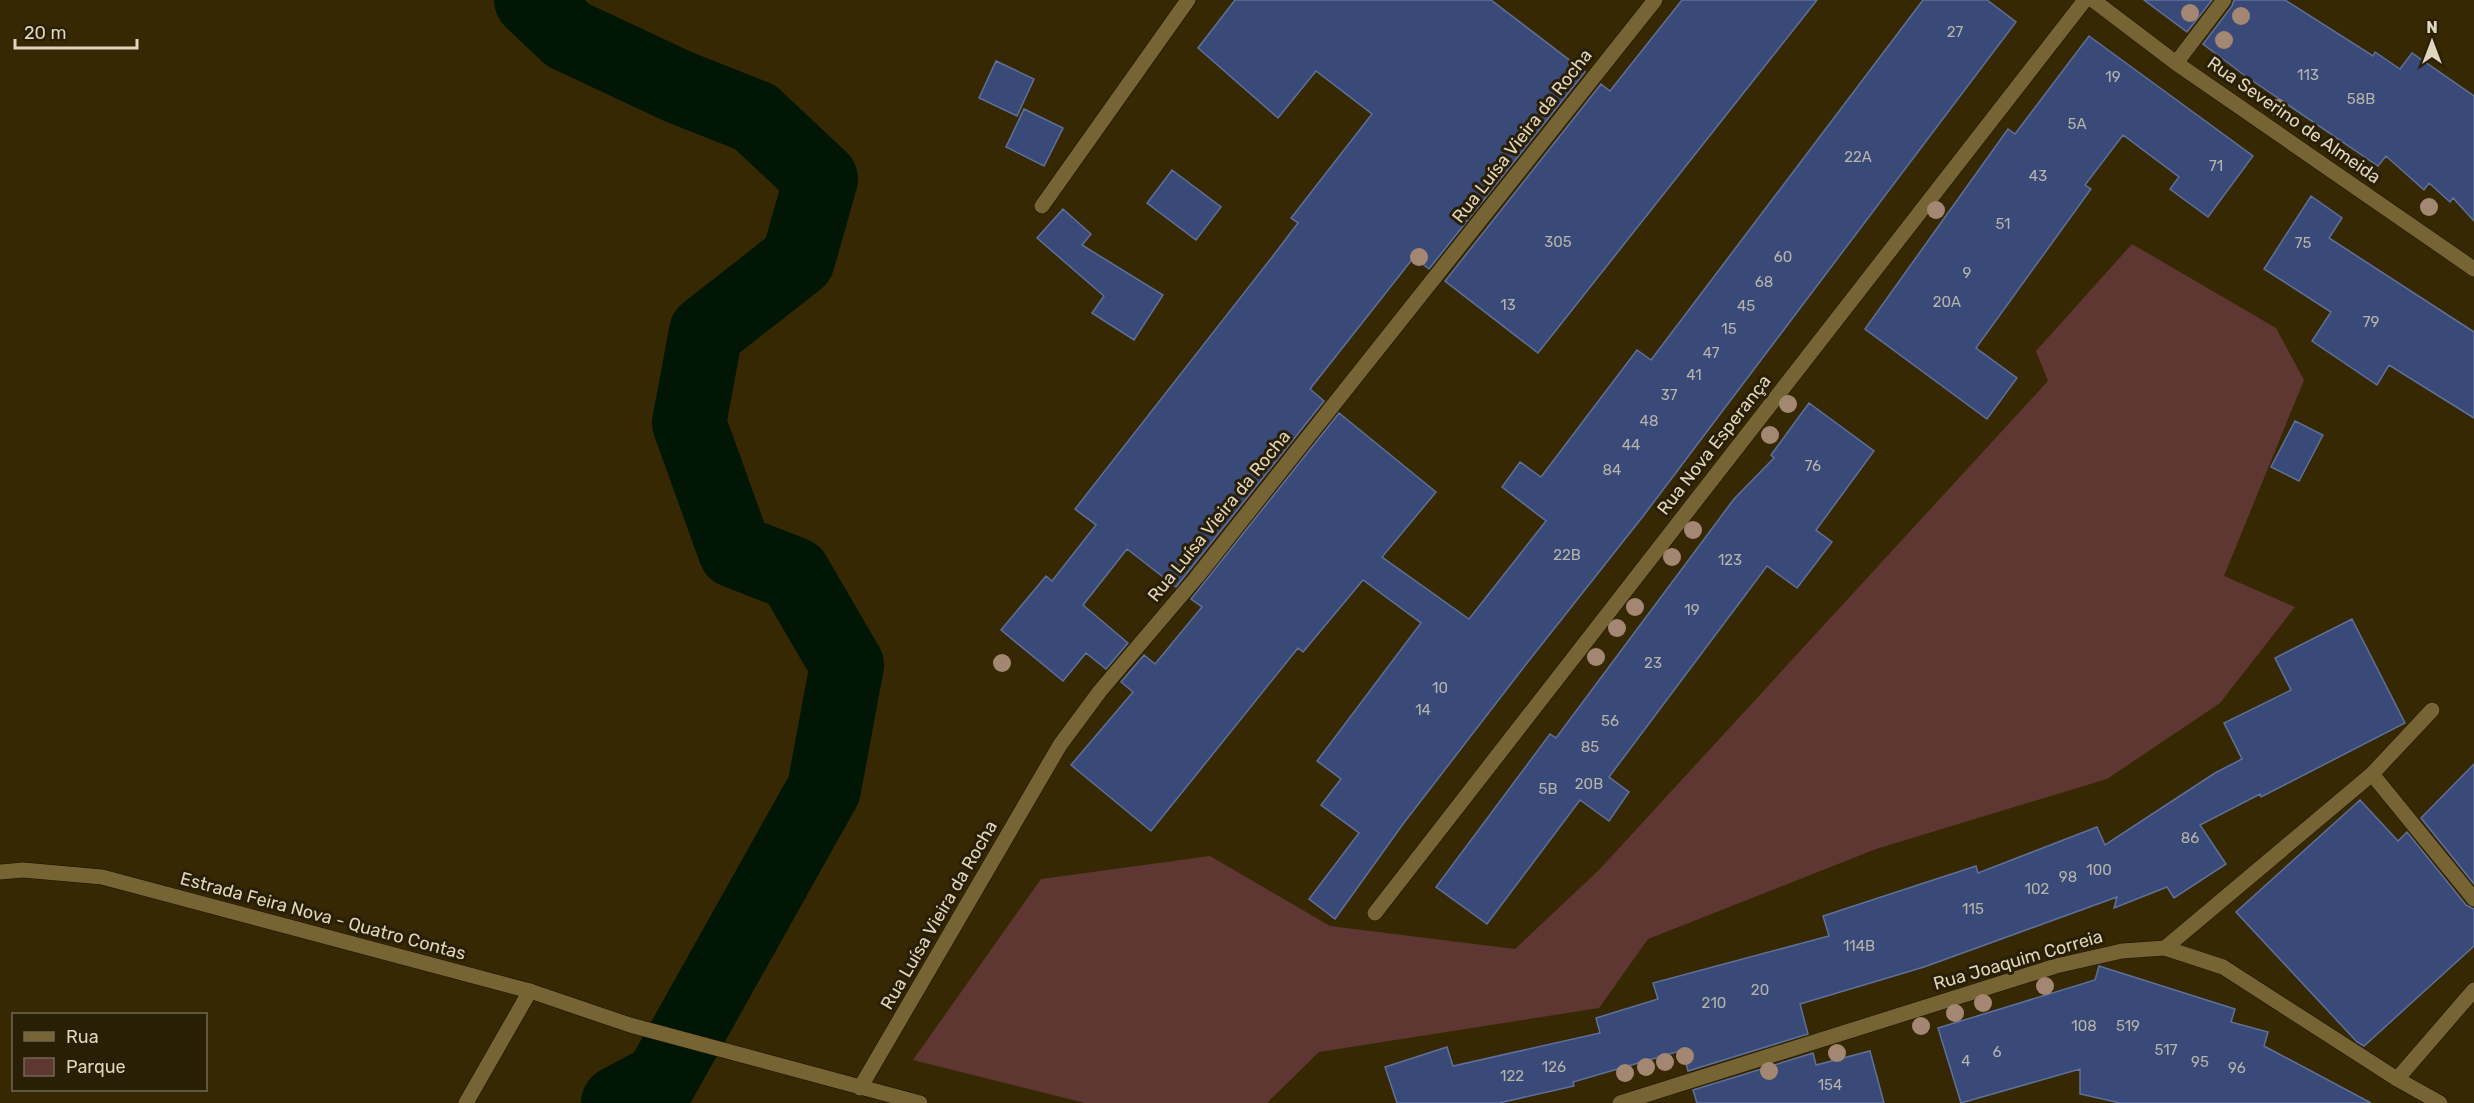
<svg xmlns="http://www.w3.org/2000/svg" width="2474" height="1103" viewBox="0 0 2474 1103" font-family="Rubik,sans-serif">
	<style>
		.green { fill: #5f3732 }
		.lines { fill: none; stroke-linecap: round; stroke-linejoin: round }
		.river { stroke: #011604; stroke-width: 74 }
		.building { fill: #394a78; stroke: #5f709b; stroke-width: 1.5 }
		.service-casing { stroke: #1a1100; stroke-width: 16 }
		.minor-casing { stroke: #1a1100; stroke-width: 16 }
		.tertiary-casing { stroke: #1a1100; stroke-width: 16 }
		.service { stroke: #776434; stroke-width: 15 }
		.minor { stroke: #776434; stroke-width: 15 }
		.tertiary { stroke: #776434; stroke-width: 15 }
		.tree { fill: #a38773 }
		.labels { text-anchor: middle; dominant-baseline: central; stroke-width: 6; stroke-linejoin: round; paint-order: stroke }
		.number-label { font-size: 15px; fill: #b6b3ac }
		.street-label { font-size: 18px; fill: #e0d6bd; stroke: #291f06 }
	</style>
	<rect width="100%" height="100%" fill="#362802"/>
	<path class="green" d="M2132,244L2276,328L2304,380L2224,576L2295,607L2220,703L2107,779L1876,849L1648,939L1599,1008L1319,1052L1267,1103H1085L913,1060L1041,879L1210,856L1330,926L1515,949L1599,870L2048,381L2036,351Z"/>
	<g class="lines">
		<path class="river" d="M531,0L568,35L679,87L755,117L821,179L798,260L706,332L689,423L735,551L794,574L847,665L824,789L661,1080L618,1103"/>
	</g>
	<path class="building" d="M1235,0H1491L1585,72L1429,269L1414,257L1310,389L1324,401L1176,587L1127,549L1083,605L1128,643L1106,669L1086,653L1063,681L1001,630L1046,576L1052,581L1096,525L1075,509L1276,252L1298,223L1291,218L1372,114L1316,71L1278,118L1198,48Z
		M1682,0H1817L1538,353L1445,281L1601,84L1610,91Z
		M1923,0H1987L2016,22L1644,515L1527,663L1403,824L1335,919L1309,899L1359,833L1321,805L1341,779L1317,761L1421,623L1363,580L1303,652L1298,648L1151,831L1071,765L1133,692L1121,682L1144,655L1155,664L1202,607L1191,599L1339,413L1436,492L1382,557L1469,619L1546,521L1502,487L1520,462L1541,477L1637,350L1651,360Z
		M2144,0H2212L2187,32Z
		M2234,0H2285L2373,56L2375,52L2400,69L2412,53L2474,96V221L2453,198L2450,202L2429,183L2424,190L2386,156L2378,166L2244,75L2203,44L2232,6Z
		M2089,36L2253,156L2208,217L2170,189L2179,177L2123,135L2085,185L2091,189L1976,348L2017,378L1987,419L1865,329L2008,129L2015,134Z
		M996,61L1034,79L1017,116L979,98Z
		M1024,109L1063,128L1044,166L1006,147Z
		M1172,170L1221,207L1196,240L1147,203Z
		M2311,196L2342,218L2329,238L2474,332V418L2389,365L2377,385L2312,341L2331,312L2264,269Z
		M1063,209L1091,234L1082,245L1163,295L1134,340L1092,313L1104,296L1037,238Z
		M1809,403L1874,451L1816,530L1832,542L1797,588L1767,566L1609,777L1629,792L1609,821L1580,800L1487,924L1436,887L1550,734L1556,738L1734,499L1774,458L1771,455Z
		M2295,421L2323,435L2299,481L2271,467Z
		M2352,619L2405,723L2261,797L2260,794L2200,825L2226,864L2174,898L2167,887L2114,908L2117,897L1924,967L1800,1004L1808,1034L1688,1071L1683,1050L1573,1082L1574,1086L1499,1103H1397L1385,1067L1447,1047L1453,1066L1600,1033L1596,1018L1658,999L1653,983L1829,936L1823,916L1976,866L1978,873L2097,827L2105,845L2215,773L2242,759L2224,723L2291,690L2275,658Z
		M2474,764V884L2421,818Z
		M2360,800L2398,841L2407,832L2466,905L2474,909V946L2364,1046L2357,1042L2236,912Z
		M2099,966L2235,1009L2231,1022L2268,1032L2264,1046L2371,1103H2120L2080,1094V1069L1961,1103L1938,1028L2095,980Z
		M1870,1051L1884,1103H1697L1693,1090L1813,1053L1816,1065Z"/>
	<g class="lines">
		<g class="service-casing">
			<path id="service" d="M2372,774L2474,899"/>
		</g>
		<g class="minor-casing">
			<path id="minor" d="M2093,0L2176,63L2474,269
				M2176,63L2224,0
				M1042,206L1188,0
				M1375,913L2085,0
				M2165,948L2372,774L2432,710
				M2397,1079L2440,1103
				M860,1088L1060,745L1100,691L1196,578L1655,0
				M466,1103L530,991"/>
		</g>
		<g class="tertiary-casing">
			<path id="tertiary" d="M0,872L23,870L102,877L530,991L630,1025L920,1103
				M1620,1103L2056,966L2122,951L2165,948L2223,967L2397,1079L2474,990"/>
		</g>
		<use href="#service" class="service"/>
		<use href="#minor" class="minor"/>
		<use href="#tertiary" class="tertiary"/>
	</g>
	<g class="tree">
		<circle cx="2190" cy="13" r="9"/>
		<circle cx="2241" cy="16" r="9"/>
		<circle cx="2224" cy="40" r="9"/>
		<circle cx="2278" cy="108" r="9"/>
		<circle cx="2429" cy="207" r="9"/>
		<circle cx="1936" cy="210" r="9"/>
		<circle cx="1419" cy="257" r="9"/>
		<circle cx="1788" cy="404" r="9"/>
		<circle cx="1770" cy="435" r="9"/>
		<circle cx="1693" cy="530" r="9"/>
		<circle cx="1672" cy="557" r="9"/>
		<circle cx="1635" cy="607" r="9"/>
		<circle cx="1617" cy="628" r="9"/>
		<circle cx="1596" cy="657" r="9"/>
		<circle cx="1002" cy="663" r="9"/>
		<circle cx="2045" cy="986" r="9"/>
		<circle cx="1983" cy="1003" r="9"/>
		<circle cx="1955" cy="1013" r="9"/>
		<circle cx="1921" cy="1026" r="9"/>
		<circle cx="1837" cy="1053" r="9"/>
		<circle cx="1685" cy="1056" r="9"/>
		<circle cx="1665" cy="1062" r="9"/>
		<circle cx="1646" cy="1067" r="9"/>
		<circle cx="1769" cy="1071" r="9"/>
		<circle cx="1625" cy="1073" r="9"/>
	</g>
	<g class="labels">
		<g class="number-label">
			<text x="1955" y="32">27</text>
			<text x="2308" y="75">113</text>
			<text x="2113" y="77">19</text>
			<text x="2361" y="99">58B</text>
			<text x="2077" y="124">5A</text>
			<text x="1858" y="157">22A</text>
			<text x="2216" y="166">71</text>
			<text x="2038" y="176">43</text>
			<text x="2003" y="224">51</text>
			<text x="1558" y="242">305</text>
			<text x="2303" y="243">75</text>
			<text x="1783" y="257">60</text>
			<text x="1967" y="273">9</text>
			<text x="1764" y="282">68</text>
			<text x="1947" y="302">20A</text>
			<text x="1508" y="305">13</text>
			<text x="1746" y="306">45</text>
			<text x="2371" y="322">79</text>
			<text x="1729" y="329">15</text>
			<text x="1711" y="353">47</text>
			<text x="1694" y="375">41</text>
			<text x="1669" y="395">37</text>
			<text x="1649" y="421">48</text>
			<text x="1631" y="445">44</text>
			<text x="1813" y="466">76</text>
			<text x="1612" y="470">84</text>
			<text x="1567" y="555">22B</text>
			<text x="1730" y="560">123</text>
			<text x="1692" y="610">19</text>
			<text x="1653" y="663">23</text>
			<text x="1440" y="688">10</text>
			<text x="1423" y="710">14</text>
			<text x="1610" y="721">56</text>
			<text x="1590" y="747">85</text>
			<text x="1589" y="784">20B</text>
			<text x="1548" y="789">5B</text>
			<text x="2190" y="838">86</text>
			<text x="2099" y="870">100</text>
			<text x="2068" y="877">98</text>
			<text x="2037" y="889">102</text>
			<text x="1973" y="909">115</text>
			<text x="1859" y="946">114B</text>
			<text x="1760" y="990">20</text>
			<text x="1714" y="1003">210</text>
			<text x="2084" y="1026">108</text>
			<text x="2128" y="1026">519</text>
			<text x="2166" y="1050">517</text>
			<text x="1997" y="1052">6</text>
			<text x="1966" y="1061">4</text>
			<text x="2200" y="1062">95</text>
			<text x="1554" y="1067">126</text>
			<text x="2237" y="1068">96</text>
			<text x="1512" y="1076">122</text>
			<text x="1830" y="1085">154</text>
		</g>
		<g class="street-label">
			<text transform="translate(2294 120) rotate(35)">Rua Severino de Almeida</text>
			<text transform="translate(1522 136) rotate(-52)">Rua Luísa Vieira da Rocha</text>
			<text transform="translate(1714 445) rotate(-52)">Rua Nova Esperança</text>
			<text transform="translate(1219 516) rotate(-51)">Rua Luísa Vieira da Rocha</text>
			<text transform="translate(939 915) rotate(-60)">Rua Luísa Vieira da Rocha</text>
			<text transform="translate(323 916) rotate(15)">Estrada Feira Nova - Quatro Contas</text>
			<text transform="translate(2018 960) rotate(-16)">Rua Joaquim Correia</text>
		</g>
	</g>
	<rect x="12" y="1013" width="195" height="78" fill="#291f06" stroke="#72684f" stroke-width="1.5"/>
	<rect x="24" y="1032" width="30" height="9" fill="#776434" stroke="#72684f" stroke-width="1.5"/>
	<text x="66" y="1043" font-size="18" fill="#e0d6bd">Rua</text>
	<rect x="24" y="1058" width="30" height="18" fill="#5f3732" stroke="#72684f" stroke-width="1.5"/>
	<text x="66" y="1073" font-size="18" fill="#e0d6bd">Parque</text>
	<g transform="translate(2432 42)" stroke="#291f06" stroke-width="4.5" paint-order="stroke">
	<path d="M0-4.5L10 22L0 15L-10 22Z" fill="#e0d6bd"/>
	<text y="-9" font-size="16" font-weight="bold" text-anchor="middle" fill="#e0d6bd">N</text>
	</g>
	<path d="M15 39v9h122v-9" fill="none" stroke="#e0d6bd" stroke-width="3"/>
	<text x="24" y="39" font-size="18" fill="#e0d6bd" stroke="#291f06" stroke-width="4.5" paint-order="stroke">20 m</text>
</svg>
